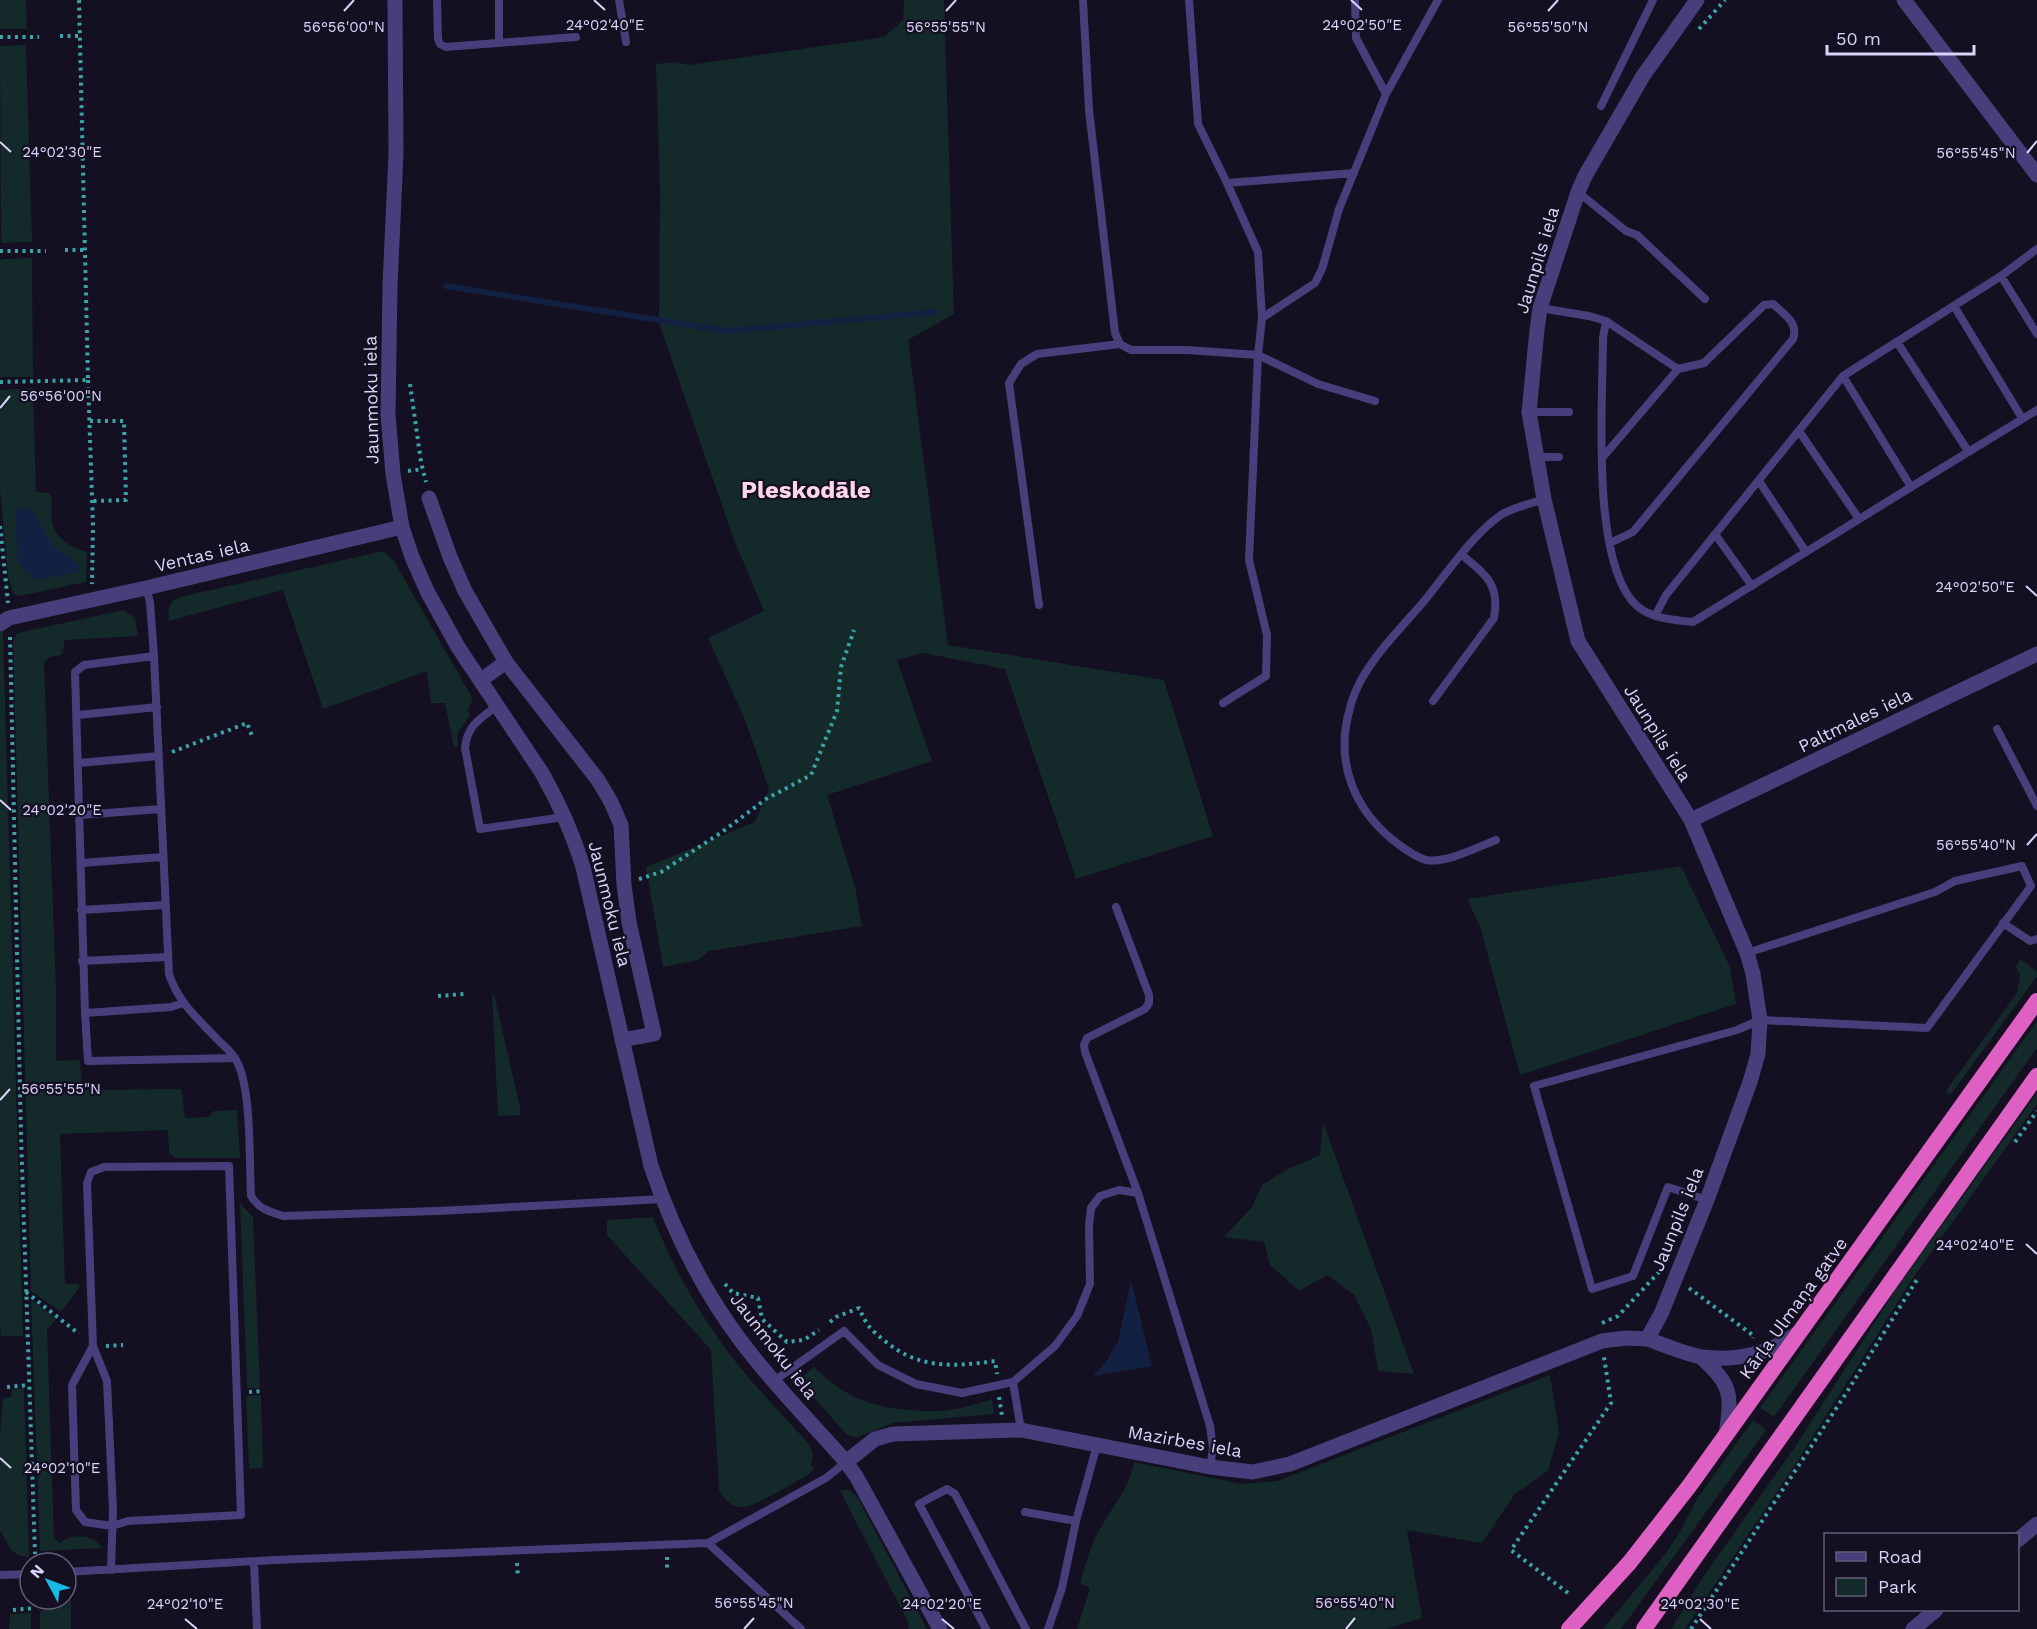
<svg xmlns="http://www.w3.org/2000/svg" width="2037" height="1629" viewBox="0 0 2037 1629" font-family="'Work Sans',sans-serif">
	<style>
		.green { fill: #13292a }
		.water { fill: #122042 }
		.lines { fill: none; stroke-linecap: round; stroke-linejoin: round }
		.stream { stroke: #122042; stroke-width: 6 }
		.path { stroke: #39a4a9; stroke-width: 4; stroke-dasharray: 3 4.5; stroke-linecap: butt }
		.service { stroke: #473f7c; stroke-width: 8 }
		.minor { stroke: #473f7c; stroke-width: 15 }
		.tertiary { stroke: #473f7c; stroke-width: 15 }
		.trunk { stroke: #de60c2; stroke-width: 16 }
		.ticks { fill: none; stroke: #dcd3fb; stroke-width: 2 }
		.labels { text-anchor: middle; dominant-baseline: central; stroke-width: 4.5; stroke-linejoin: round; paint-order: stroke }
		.street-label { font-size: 18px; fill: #dcd3fb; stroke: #140f21 }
		.district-label { font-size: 24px; font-weight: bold; fill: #fbd5e9; stroke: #140f21 }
		.ticks-label { font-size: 15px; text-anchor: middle; fill: #dcd3fb; stroke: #140f21; stroke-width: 4.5; stroke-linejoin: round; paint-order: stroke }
	</style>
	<rect width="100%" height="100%" fill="#140f21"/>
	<path class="green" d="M0,0H26L27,29H0Z
		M904,0H944L954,314L908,340L948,645L1164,680L1213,836L1076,879L1005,669L923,653L897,660L932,761L827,795L855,887L862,926L709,951L698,960L663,967L646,867L755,822L769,789L745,720L708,638L764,611L734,540L659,323L660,191L656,64L675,62L688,65L884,37L903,20Z
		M26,45L32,242L1,243L0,46Z
		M32,258L33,377H0V261L2,259Z
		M33,388L36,492L50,493C53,502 51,512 52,522C54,538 73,548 87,552L86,582L19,596L13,593L8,577L0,490V390Z
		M379,552H384L394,561L473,699L467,711L471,714L457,734L458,747H454L445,703H431L427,671L323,709L283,590L169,621C168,610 168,601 180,597Z
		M124,610L135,618L138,636L64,640V647L61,655L49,657L44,664L56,989V1061L80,1060L82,1090L181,1089L185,1118L208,1117L214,1111L237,1110L240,1158H175L169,1153L168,1130L60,1134L65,1284H79V1288L61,1312L31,1291L13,641L17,633Z
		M3,630L21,1266L23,1336H1L0,1327V632Z
		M1681,866L1730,967L1736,1004L1520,1075L1480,926L1467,899Z
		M2020,959L2037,971V976L1952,1093L1946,1094L1948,1088L2017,993L2020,975L2016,967Z
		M492,994H494L520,1107V1115L498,1116Z
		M2037,1021V1048L1774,1417L1760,1408Z
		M2037,1093V1104L1913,1278L1793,1468L1685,1629H1671L1703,1577L1797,1444L1896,1289Z
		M1323,1122L1414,1374L1378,1371L1371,1329L1354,1295L1327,1275L1299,1291L1270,1265L1264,1242L1224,1237L1252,1207L1262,1185L1286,1170L1320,1155Z
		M240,1203L253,1217L260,1388H247Z
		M653,1217C673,1268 701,1317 735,1361C758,1390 784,1416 808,1443L813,1453L811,1465L814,1469L808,1475C796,1482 783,1489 770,1496C749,1507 734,1516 719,1490L711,1350L607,1235V1220Z
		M31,1299L56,1319L47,1330L54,1538L60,1543C72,1533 93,1534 102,1548L40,1551Z
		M814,1367C825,1377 837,1388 851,1395C872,1407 913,1412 938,1411C956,1411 975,1404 992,1399L994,1414L893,1423L856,1438L847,1435L798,1380Z
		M1550,1375L1559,1432L1548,1471L1515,1494L1482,1543L1407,1530L1422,1618L1387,1629H1077L1090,1588L1080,1583C1085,1567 1089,1549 1097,1534C1110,1509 1129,1490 1134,1462L1242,1484L1277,1481Z
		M24,1388L29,1557L20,1556L11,1550L0,1530V1434L3,1398L11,1397L12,1389Z
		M261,1395L263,1468L249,1469L246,1396Z
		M1753,1420L1766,1430L1621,1629H1603L1666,1553L1678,1535L1697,1499Z
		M846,1489L851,1491L858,1498L927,1629H909L907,1620L840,1491Z
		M71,1591V1629H40V1612L58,1599H66V1594Z
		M31,1613V1629H9L10,1614Z"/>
	<path class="water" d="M16,508L32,510C43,522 43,535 54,546C63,555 75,558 82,571L36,580L17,561Z
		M1131,1280L1152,1366L1093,1376L1105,1363L1118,1342Z"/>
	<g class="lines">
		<path class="stream" d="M446,286L727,331L937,312"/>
		<path class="path" d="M1699,29L1725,0
			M60,36H80
			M0,37H39
			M65,250H85
			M0,251H46
			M88,380L93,526L92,584
			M0,382L88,380L79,0
			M410,384L421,462L426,482
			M90,421H124L126,500L93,501
			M408,471L423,469
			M0,526L8,603
			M10,637L21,1135L35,1554
			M172,752L247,723L252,736
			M639,879L661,872L722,832L766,799L811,775L837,711L841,667L854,630
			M438,996L464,994
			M2015,1142L2037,1111
			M725,1284L733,1293L758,1298L762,1319L787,1342L804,1340L819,1330
			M1689,1288L1754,1336L1753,1338
			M26,1292L79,1334
			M830,1322L836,1317L859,1308C867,1326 870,1329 885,1341C918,1369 954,1367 995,1361L997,1374
			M1602,1323L1618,1316L1660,1271
			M106,1346L123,1345
			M7,1387L29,1385
			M249,1392L263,1391
			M999,1397L1002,1416
			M667,1557V1571
			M517,1563L518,1578
			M1568,1593L1511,1550L1611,1403L1604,1357
			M13,1610L35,1608
			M1691,1629L1845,1395L1918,1278"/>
		<path class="service" d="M437,0L438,39L440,44L446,47L576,37
			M499,0V43
			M619,0L626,42
			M1083,0L1089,110L1115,333L1120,344L1131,350H1187L1258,355L1318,384L1375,401
			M1189,0L1198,124L1227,183L1258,252L1262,318L1258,355L1249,560L1267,635L1266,676L1223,703
			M1355,0L1356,38L1386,94
			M1601,106L1653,0
			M1227,183L1354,173
			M1578,192L1626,231L1637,235L1705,299
			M2001,276L2037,334
			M1954,306L2022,418
			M1540,308L1589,316L1606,321L1678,369
			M1262,318L1315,283L1322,269L1339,209L1386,94L1438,0
			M1606,321L1603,338C1603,399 1590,564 1637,606C1652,619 1675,620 1693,622L1911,487L1843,376
			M1897,342L1968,451
			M1529,412H1569
			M1799,431L1859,519
			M1537,457H1559
			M1603,457L1678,369L1704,363L1764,305L1773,304C1784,314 1799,323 1793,339L1633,532L1610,543
			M1759,481L1806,552
			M1911,487L2037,410
			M1715,534L1752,586
			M146,588L150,602L154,656L169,974C178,1002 198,1019 218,1040C224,1046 232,1052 236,1060C252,1087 249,1162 251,1196C259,1209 268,1211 283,1216L438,1211L663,1199
			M1039,605L1009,383L1021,364L1037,354L1120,344
			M1655,616L1666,595L1843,376L2001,276L2037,249
			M154,656L84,665L75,672L85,1013L171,1007L183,1003
			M1433,701L1494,618C1500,584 1486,575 1462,555
			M498,705C481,718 467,725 465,748L480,829L564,817
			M78,715L157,707
			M1997,729L2037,806
			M79,763L159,756
			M80,815L161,809
			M1496,840C1478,847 1445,864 1426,860C1416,857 1406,850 1398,844C1354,811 1334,762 1350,708C1352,699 1356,690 1360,682C1376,652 1403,626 1425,600C1446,574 1474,533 1501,515C1513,507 1531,504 1544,499
			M81,863L163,857
			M1116,907L1149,995V1003L1145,1009L1087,1038L1084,1045L1085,1052L1138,1193
			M81,910L165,905
			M2003,923L2030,941L2037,939
			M82,961L167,957
			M85,1013L88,1061L235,1058
			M1707,1200L1668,1187L1633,1276L1592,1289L1534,1086L1737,1030L1760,1020L1927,1028L2031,886L2022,866L1955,881L1935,892L1747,953
			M93,1346L72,1385L76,1510L85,1522L112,1526L128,1521L241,1515L229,1166L104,1167L91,1172L87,1183L93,1346L107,1381L113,1510L111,1570
			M774,1381L844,1331L878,1365L916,1384L962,1393L1013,1382L1055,1346L1077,1316L1090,1284L1089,1226L1091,1208L1100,1196L1119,1190L1138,1193L1210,1426L1213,1448L1210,1467
			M1013,1382L1021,1430
			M1025,1512L1076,1521
			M708,1543L801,1629
			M254,1563L257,1629
			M66,1572L275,1560L708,1543L826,1478L846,1462
			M0,1575L30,1574
			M986,1629L919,1504L947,1489L955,1494L1026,1629
			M1048,1629L1062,1588L1076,1521L1097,1445"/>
		<path class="minor" d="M1697,0L1643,76L1585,176L1578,192L1540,308L1537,330L1529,412L1544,499L1578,641L1691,820L1747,953L1753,974L1760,1020L1758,1054L1750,1082L1707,1200L1661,1314L1647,1339C1665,1345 1684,1354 1702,1357C1736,1361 1769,1354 1796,1334
			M1904,0L2037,175
			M429,498L450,557L465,591L506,662L598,780L611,802L621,825L624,885L629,922L654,1034L622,1040
			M0,624L9,618L146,588L402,527
			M481,680L506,662
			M1691,820L2037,654
			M1701,1357C1732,1386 1732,1393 1726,1435
			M846,1462L875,1439L893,1434L1021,1430L1210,1467L1253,1472L1290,1464L1602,1341L1626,1338L1647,1339
			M2018,1540L2037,1524
			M1913,1629L1936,1610"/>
		<path class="tertiary" d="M395,0L396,154L390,286L388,415L393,474L402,527L412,557L427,591L458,647L542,773C559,803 573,834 583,867L651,1166C672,1228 701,1288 741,1341C772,1383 811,1422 846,1462L856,1476L940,1629"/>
		<path class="trunk" d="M1569,1629L1630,1562L1690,1485L2037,1001
			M1644,1629L2037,1076"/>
	</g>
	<path class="ticks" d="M594,0L605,10M1351,0L1362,10M344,11L354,0M946,11L956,0M1548,11L1558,0M0,142L11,152M2027,153L2037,141M0,408L10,396M2026,586L2037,596M0,800L11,810M2027,845L2037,834M0,1100L10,1089M2026,1244L2037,1254M0,1458L11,1468M185,1619L197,1629M942,1619L954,1629M1700,1619L1711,1629M744,1629L754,1618M1346,1629L1355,1618"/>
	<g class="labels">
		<g class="street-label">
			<text transform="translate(1537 260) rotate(-73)">Jaunpils iela</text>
			<text transform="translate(371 400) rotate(-91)">Jaunmoku iela</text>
			<text transform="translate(202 555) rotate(-13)">Ventas iela</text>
			<text transform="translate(1855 720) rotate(-26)">Paltmales iela</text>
			<text transform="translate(1658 733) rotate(58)">Jaunpils iela</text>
			<text transform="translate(610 904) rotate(76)">Jaunmoku iela</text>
			<text transform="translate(1677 1219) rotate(-68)">Jaunpils iela</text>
			<text transform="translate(1793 1308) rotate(-54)">Kārļa Ulmaņa gatve</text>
			<text transform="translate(774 1346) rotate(52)">Jaunmoku iela</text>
			<text transform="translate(1185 1441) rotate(10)">Mazirbes iela</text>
		</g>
		<g class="district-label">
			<text x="806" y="490">Pleskodāle</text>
		</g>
	</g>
	<g class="ticks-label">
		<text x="605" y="30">24°02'40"E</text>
		<text x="1362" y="30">24°02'50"E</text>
		<text x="344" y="32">56°56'00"N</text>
		<text x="946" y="32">56°55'55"N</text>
		<text x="1548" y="32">56°55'50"N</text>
		<text x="62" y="157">24°02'30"E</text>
		<text x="1976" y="158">56°55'45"N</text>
		<text x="61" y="401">56°56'00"N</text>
		<text x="1975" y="592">24°02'50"E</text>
		<text x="62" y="815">24°02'20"E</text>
		<text x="1976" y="850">56°55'40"N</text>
		<text x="61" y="1094">56°55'55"N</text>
		<text x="1975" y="1250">24°02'40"E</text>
		<text x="62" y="1473">24°02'10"E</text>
		<text x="754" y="1608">56°55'45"N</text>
		<text x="1355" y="1608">56°55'40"N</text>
		<text x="185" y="1609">24°02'10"E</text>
		<text x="942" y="1609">24°02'20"E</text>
		<text x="1700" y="1609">24°02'30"E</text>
	</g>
	<rect x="1824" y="1533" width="195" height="78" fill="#140f21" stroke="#645d78" stroke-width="1.5"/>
	<rect x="1836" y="1552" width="30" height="9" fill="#473f7c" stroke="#645d78" stroke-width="1.5"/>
	<text x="1878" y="1563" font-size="18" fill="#dcd3fb">Road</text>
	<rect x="1836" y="1578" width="30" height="18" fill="#13292a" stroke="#645d78" stroke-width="1.5"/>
	<text x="1878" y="1593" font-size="18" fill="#dcd3fb">Park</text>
	<g transform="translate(48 1581) rotate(311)"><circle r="28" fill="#140f21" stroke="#645d78" stroke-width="1.5"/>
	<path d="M0-4.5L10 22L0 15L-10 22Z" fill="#15bae5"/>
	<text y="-9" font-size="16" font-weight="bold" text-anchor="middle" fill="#dcd3fb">N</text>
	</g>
	<path d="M1827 45v9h147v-9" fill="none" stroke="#dcd3fb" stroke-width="3"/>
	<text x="1836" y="45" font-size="18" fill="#dcd3fb" stroke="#140f21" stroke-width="4.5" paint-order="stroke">50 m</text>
</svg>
